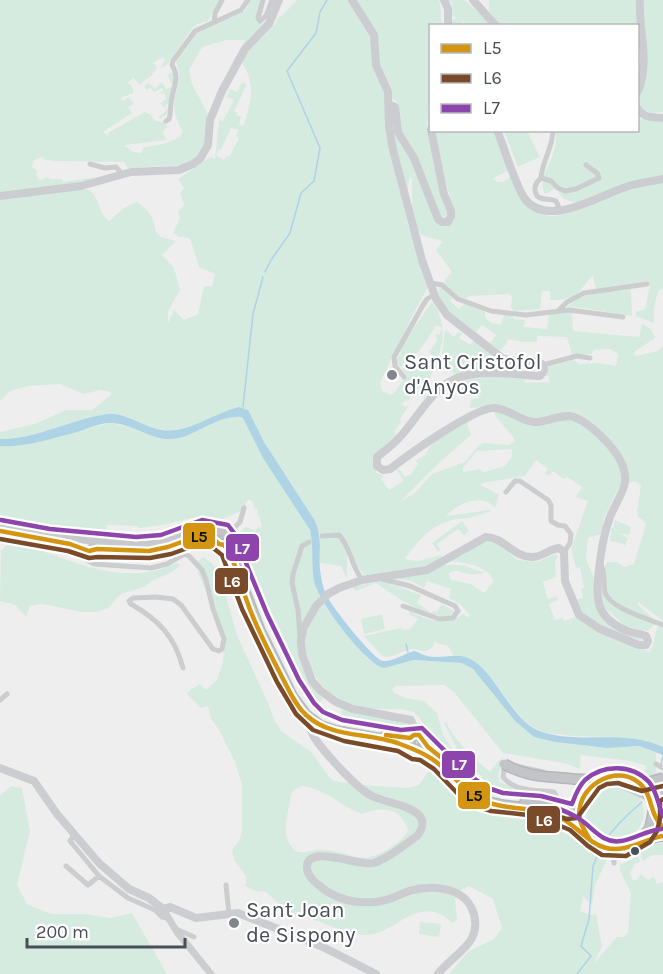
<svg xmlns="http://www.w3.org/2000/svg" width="663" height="974" viewBox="0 0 663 974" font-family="Karla,sans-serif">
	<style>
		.green { fill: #d5ebe0; fill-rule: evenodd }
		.water { fill: #aed3e5 }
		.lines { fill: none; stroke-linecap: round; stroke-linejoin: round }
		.stream { stroke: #aed3e5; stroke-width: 1.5 }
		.trunk-casing { stroke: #b4b7bc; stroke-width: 12 }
		.minor { stroke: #cbcdcf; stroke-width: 5 }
		.tertiary { stroke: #cbcdcf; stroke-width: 7 }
		.secondary { stroke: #cbcdd0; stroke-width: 8 }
		.primary { stroke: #c7c9cc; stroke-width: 8 }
		.trunk { stroke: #c2c4c8; stroke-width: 9 }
		.trunk-bridge-casing { stroke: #b4b7bc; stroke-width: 12; stroke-linecap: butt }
		.trunk-bridge { stroke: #c2c4c8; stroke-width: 9 }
		.bus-1-casing { stroke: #fff; stroke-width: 9 }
		.bus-2-casing { stroke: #fff; stroke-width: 9 }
		.bus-3-casing { stroke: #fff; stroke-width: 9 }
		.bus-1 { stroke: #d49512; stroke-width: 4.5 }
		.bus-2 { stroke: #7a4b2a; stroke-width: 4.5 }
		.bus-3 { stroke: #8e44ad; stroke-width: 4.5 }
		.poi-dot { fill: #82878c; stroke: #fff; stroke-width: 2 }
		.bus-dot { fill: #484f58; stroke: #fff; stroke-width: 2 }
		.labels { text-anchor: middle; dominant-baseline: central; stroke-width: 4.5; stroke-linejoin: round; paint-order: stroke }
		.poi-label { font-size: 22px; fill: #484f58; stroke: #fff; text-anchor: start }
		.line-badge { stroke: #fff; stroke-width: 2 }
		.badge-label { font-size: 16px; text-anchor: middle; font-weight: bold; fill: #fff }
		.pale-badge-label { font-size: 16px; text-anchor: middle; font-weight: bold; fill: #111 }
	</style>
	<rect width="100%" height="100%" fill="#efeeee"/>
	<path class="green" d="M0,0H219L208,21L198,24L193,27L168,64L160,69L165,59L161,58L153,63L157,67L152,75L139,85L134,78L128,82L133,89V93L121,98L123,101L129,97L134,104L128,107L132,113L103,132L109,136L108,133L113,130L145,112L151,115L155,121L164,122L168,127L164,130L163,134L167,140L124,145L133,152L141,153L144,147L164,144L180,137L183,131C162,99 187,87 176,62L197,32L245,11L251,0H260L261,23L266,21L267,23L232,64L245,40H227L202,47L189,70L192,84L208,114L204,147L199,155L192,162L183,165L128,168L124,162L56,161L45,160L42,157L34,160L32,167L38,172L36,174L39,180L49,177V179H62L63,182L97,177L85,181L0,194Z
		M297,0H350L366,27L372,40L378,74L385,96L386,129L392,161L409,228L428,287L411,318L403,337L408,336L432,302C436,305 438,310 440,317C450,347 429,370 425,398L421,395L424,390L418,387L408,401L405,400L402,405L406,407L410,404L400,419L401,422L394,432L398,436L380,452L376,473L384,476L381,479L389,490L404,481L396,469L398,468L405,477L411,474L418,464L416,460L425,455L432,443L466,421L471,435L440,462L401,501L415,493L432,474L465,462L479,445L484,443L508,445L514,442V438L496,417L494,413L496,412V406L470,408L471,400L481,397L465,393L464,390L456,389L451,384C474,375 501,375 525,377V383L549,382V376H544L547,367L574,360L579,364L597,363L616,366L618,354L610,349L593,350L592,354L572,355L567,337L537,336V342H524L508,339L506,345H505L500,351L490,343L496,335L482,325L476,332C463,321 434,306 439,286L452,298L450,301L459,309L465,303L485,312V318L492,323L501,325L504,315L513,316V319L525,320L524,327L547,329L549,314L572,313L573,331L639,337L642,324L651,329L655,338L634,352L635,356L658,351L663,346V621L638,602V605L654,619L655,624L647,631L625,626L603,606L599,595L601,574L607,562H616L625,567L634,564L646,524L643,520L638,517L637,512L641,485L635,481L620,485L604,518L601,534L588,538L586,559L594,578V601L597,608L608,620L641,638L642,641L608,630L582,613L575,600L583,598L581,589L584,588L580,567L576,568L571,549L588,501L576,497L582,487L567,477L564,479L553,471L549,476L545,473L548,469L536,460L525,476L482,483L481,485L499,495L495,508C482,492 457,504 446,516L490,510L491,511C484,513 479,515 472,517C465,520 456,518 449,521C429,527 418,542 405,558L407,560L418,561L441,555L442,558L428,566L368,575L363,574L347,552V579L341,566L320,563V535L264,442L235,408C218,417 179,433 160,430C143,426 126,412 108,414C74,418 35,440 0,439V432L35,424L66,410H92L112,394L108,391L100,390L84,394L60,384L29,386L10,391L2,400H0V199C12,198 85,187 89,190C100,197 98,213 109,221L124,208L137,202L147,210L153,219L156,232L161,237L176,241L162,255L174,268L180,290L168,311V323L174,310L184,320L198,314L204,286H212L215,274L199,267L190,238L179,237L173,233L180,218L178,212L184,205L180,193L184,188L178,179L210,157L215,159L219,120L223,121L234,100L227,97L230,89L237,92L242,82L247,84L234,111L237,113V116H241L239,124L243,126C252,103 256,83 241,61C252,44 270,34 279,17L282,16ZM231,128L239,130L236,136L239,138L229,157L226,156L224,160L216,155L219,149L221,150ZM436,325L442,328L439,335L436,334L437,341L429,352L434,357L423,370L413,363L402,369L407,377C400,381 399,391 391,395L382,391L380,383L396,349L401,352L396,361L400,367C416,358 427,341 436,325ZM509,449L512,450V457L505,466L484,472L480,469L463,472V468L477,450L480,451Z
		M356,0H439C442,8 440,19 443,25L430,26V86L427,125L440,190L447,213L445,218L441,216L420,162L399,125L397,102L393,99L378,60L377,36Z
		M448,0H465L492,25H465L462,18L463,25H451V20L461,17L456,18L452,15V1L449,3Z
		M489,0H636L637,25H499L489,11Z
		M643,0H663V112L652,113L642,110L638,102L639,96L648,68V54L643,25Z
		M173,72L175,77L169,103L165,106L168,110L167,114L160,119L159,117L167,110L160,103L166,99L164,93L159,94L163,90L162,88L154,92L150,88L147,90L144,86L149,83L155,89L162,82L166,89L173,86L167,75Z
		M638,116L640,119L663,120V175L643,180L577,202C569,202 561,199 558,191L554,189L545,194C538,180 548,168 553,154C556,147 556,138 556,131L638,130Z
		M392,118L393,130L413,163L442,225L449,226L452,224L453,210L434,131H493L510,170L493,178L497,182H503L511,176C516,186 521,201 530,208C535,212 545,216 552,216C570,216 604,198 622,192C635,187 649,184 663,181V289L659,290C655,300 653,311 654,323L636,316V312L645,309L650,286L648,281L596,289L593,276C586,281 585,286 579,292C571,299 560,300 550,300V291H542L540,309L514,311L511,308L512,296L509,294L469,296L466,299L460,297L444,283L445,280L452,272L436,250L442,242L440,240C433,238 423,238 418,231C411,221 412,190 412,178L410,177L407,191L392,133Z
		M504,131H527L540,157L518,167Z
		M631,289L632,316L583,308L567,307C582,291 610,293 631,289Z
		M445,329L454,337L459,331L462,334L459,338L470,345L474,340L496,357L484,358V369L453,375L454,373L445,368L448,363L442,356Z
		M233,416L243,418C252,431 256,446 264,459C277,481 301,506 309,529C318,551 309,575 320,596C292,634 292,663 323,699L314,707C278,656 262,593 237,536L245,527L256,530L258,527L262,528L259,516L257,515L258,510L254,507L252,501L248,500L241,511L216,522L209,517L192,518L163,525L139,528L137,526L107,525L105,537L0,520V446L30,443L109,423L127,426L160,438L172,439Z
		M615,520L631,527L629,535L618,533L628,538L625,546L621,543L610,541L611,528H613Z
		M462,521L469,531L464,535L458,529L437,544L441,550L438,552L432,543Z
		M484,540C499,540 506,551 517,560L537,562L555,554L558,556L555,563L556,577L543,582L548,599L557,596L558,600L549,604L555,620L563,618L564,621L575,617L602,633L650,652C655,643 654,635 658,626L663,628V747C632,733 597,739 564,735C553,734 541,733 533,727C504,708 492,658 453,655L448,646L437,643L435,641C434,644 433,647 430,649C423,654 417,648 411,649C400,651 393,659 382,656L364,636L401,628L402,630L410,629L418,619L410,615L408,610C423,619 449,628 462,614L468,617L470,616L461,605L449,598L451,589L427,581L424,588L411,581L391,578L444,565H463L485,573C480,574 473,575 469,574C460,573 458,568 449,573L451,580L471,584L484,593L494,581C487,565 465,563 449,561L463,555Z
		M15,542C67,557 122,590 176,563L181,565L172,572L152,581L144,587L121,594L108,608L97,612H81L43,604L30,606L26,616L15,605L0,601L1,551L7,544Z
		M203,557L212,563L219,572L237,635L268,703L275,721L281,731L311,752L330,778L334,781L362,785L408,788L419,785L429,771L438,777L474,807L495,814L528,815L547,826L561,828L591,847V849L604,853L607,860L595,885L592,905L583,896L580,911L592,915L596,914L602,946L594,963L617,937H624L628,932L631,893L620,871V865L638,856L640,862L635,864L630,873L632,879L636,881L641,874L648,880L654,877L657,884L663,882V974H449L469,951L494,939L502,928L493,899L469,886L459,891L455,899L457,920L452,923C419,890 394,937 364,935C341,933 331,925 311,919C303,917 296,916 289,912C280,906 273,897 264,891L258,892L245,886L247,877L234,860L232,850L239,841L242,831V784L235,762L218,728L211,719L208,706L201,708L187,694L190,690L200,684L206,690L217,680L223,662L224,639L206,590L198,574V561ZM302,786C328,790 339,805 362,814C382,806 401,807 408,830C403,839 396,844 388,849C362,866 352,853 326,850C316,849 307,853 298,852C277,839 289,814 291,795L294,790Z
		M377,582H385L421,595L417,603L432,613L434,611L437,612L442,604L455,612L451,617C421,616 400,599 376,583L356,591L352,587Z
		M324,603L368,659L384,668L414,660L462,663L473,669L515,721L534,737L555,742L607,748L639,746L656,753V774L643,778L646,766L631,761L581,755L580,769L564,763L503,753L454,692L444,685L402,686H396L392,689L394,693L406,698L424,701L437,713L443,735L474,782L472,784L434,749L435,746C426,737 424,718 413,712C404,708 391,710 381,709C343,707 316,691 306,654C302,638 312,614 324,603Z
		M382,614L385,629L364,634L361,619Z
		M343,709L366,716L407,722L410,724V731L403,733L342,722L341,710Z
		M446,722C456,743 473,757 490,772L503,756L498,776L500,782L526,793L552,795L554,797L553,802L495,796L487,792L486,782L457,749L444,723Z
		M586 812a29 29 0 1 1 58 0a29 29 0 1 1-58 0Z
		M11,786L22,788L30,831L17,885L27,904L51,914H86L110,918L132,913L167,974H0V795Z
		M652,843H663V855H652L643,861L640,852Z
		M420,922L441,924L439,937L419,934Z"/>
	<path class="water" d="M239,407L248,410L264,442L315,521C324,543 317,555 321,576C322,584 324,591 328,598C334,609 373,659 383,661C392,662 406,653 414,651C418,652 423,655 427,656C442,660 457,651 472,660C496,674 512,719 537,730C576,746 622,728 663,747V755L639,746L607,748L555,742L534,737L515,721L473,669L462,663L414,660L384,668C365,664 318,601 314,581C311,564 314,547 310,530L263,458L243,418C228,411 196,434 179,438C153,444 132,421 108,423C97,424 87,429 77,432C53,438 24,448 0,446V439C35,440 74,418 108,414C126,412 143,427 161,430C188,434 214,413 239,407Z"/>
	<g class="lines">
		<path class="stream" d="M265,272L271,260L290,233L301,193L314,181L320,148L287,71L316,33L320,12L327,0
			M243,407L253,314L263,277
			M406,644L408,652
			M661,764L663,756
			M604,842C615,826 628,814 642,802
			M577,974L591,956L581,946L589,919L593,866L600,849"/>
		<g class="trunk-casing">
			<path id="trunk" d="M185,534L203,527L225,532L234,545L239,561
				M93,549C119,547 143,554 169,547C184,543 195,534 211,537L219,544L224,545L229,551L260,631L292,696L306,715L321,726L336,731L409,744L412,748C439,754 451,782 473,795C498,810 526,804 553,814C561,818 570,821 577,827C588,835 596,847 611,849C630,852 643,837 663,836
				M386,735L410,738
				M409,743L412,735H419L428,747L444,760
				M525,802L543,804L571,813L579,808
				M653,812L657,822L663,827
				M640,841L650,828L653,813"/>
		</g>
		<path class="minor" d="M263,0L258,18L260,21L266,16L272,0
			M214,22L215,13L222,0
			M166,121L169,119C171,114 170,109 171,104C172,88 181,79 172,65L173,61L195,31L241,10L248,0
			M90,164L105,168L116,167L122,174
			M541,178C542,161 553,148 553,130
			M560,210L556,201C549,198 543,201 537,196C533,189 535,183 541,178L551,181L558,188L565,191L576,189L599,178L597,173L586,165
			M431,283L442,285L458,299L491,311L526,315L569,310L623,317
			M558,311L567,302L584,293L647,284
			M543,365L577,356L590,358
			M404,377L395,366L394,357L423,305L427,299L435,294
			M506,492L515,481H520L548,500L551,505V521L558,525L565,526L571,534L570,543L564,552
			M228,534L240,522L244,508
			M322,536L339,535C350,546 351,565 362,580
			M86,550L87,560L94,564L151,568L167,564L184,554L189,556L202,570L206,580L213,609L224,639L222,649L219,651L213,649L181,605L173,599L156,597L133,598L129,601L131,604C159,620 175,637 183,668
			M600,563C606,572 603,582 605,592C609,608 648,619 663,625
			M382,579L410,586L455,606L458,611L453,618L439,619L403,606
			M300,636L298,610L292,583L293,574L302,546L309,542
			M0,700L7,694
			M656,764L663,768
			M543,772L511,765L504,770L503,777C514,792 538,790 554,792L558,799L556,808
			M596,783L616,784L649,799
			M74,835L70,841L99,876L128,898L155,910L162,917L167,918
			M613,849L614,863
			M66,866L88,885L99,876
			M226,885L229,914
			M174,928L194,937"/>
		<path class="tertiary" d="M163,909L177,932L211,974"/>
		<path class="secondary" d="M352,0L374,35L376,65L388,92L389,127L393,150L422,260L436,299L447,315L502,358C515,364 532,356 543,365L544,370L540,376H537C515,374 475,369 455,379C430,390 417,420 398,439C392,446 384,451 377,457V466L383,470L390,469C408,455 476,406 495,408C509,409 520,421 534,422C547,423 560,413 574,417C585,421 595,430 603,438C614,449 627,466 625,482C623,495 613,507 609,520C603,536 601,552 599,569C596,597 594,616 625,630C631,633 639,633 646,636L648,641L646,645H639L600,629L579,615L565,581L564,552L559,548C549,549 542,557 533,557C514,558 504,537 486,537L427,570L362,580L339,588L328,594L316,606L304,627L301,640L302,654L312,681L321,691L336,702L353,709L411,720L414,727L412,735
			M444,0L448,9V26
			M473,0L496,26
			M638,91C651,58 638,34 640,0
			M389,104L395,107L398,132L414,158L438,219L442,222H448L451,216V211L444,194L431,130
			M638,109C643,118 653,117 663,118
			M497,130C505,149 514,183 525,199C547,228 597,197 623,188C635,183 650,182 663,179
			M0,196L81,186L131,172L179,170L193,164L200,159L208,145L210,120L222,91L245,49L269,24L279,0
			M306,715C308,723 310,730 314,737C323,751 357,789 372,796C386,803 407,804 419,815C425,822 422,830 417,836C404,845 389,858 374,863C360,867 309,844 307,866C306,873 311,878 315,882C320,886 325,891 330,893C343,901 360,903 374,902C387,902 398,895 409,891C429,885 460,886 471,907C476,916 477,928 472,938C466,950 447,962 438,974
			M0,768L34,781L57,814L99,863L129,889L149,898L163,909L170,907L196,918L238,913L323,947L376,974"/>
		<path class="primary" d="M0,527C29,533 59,536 88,540C123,544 150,548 185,534
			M65,543L89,551L93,548L94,544"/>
		<use href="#trunk" class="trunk"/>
		<g class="trunk-bridge-casing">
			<path id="trunk-bridge" d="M504,764C529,778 547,776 574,779C583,779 589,781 598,779
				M639,783H646L663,778
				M652,802L655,794L663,788
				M579,808C588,767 636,764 652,802"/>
		</g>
		<use href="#trunk-bridge" class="trunk-bridge"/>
		<g class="bus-1-casing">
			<path id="bus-1" d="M0,531L70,544L89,551L97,549L149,551L168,547L198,536L211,537L219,544L224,545L229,551C237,569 242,588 249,607C258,631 270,654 282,677C289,690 295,705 306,715C332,739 369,732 400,744C414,749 429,755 440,765C453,775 463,789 478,798C501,811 532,806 557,816C575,823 587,843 606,848C626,853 644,839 663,836
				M386,735L410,738L414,735H419L428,747L443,759
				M589,838C583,828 577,819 580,807C584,784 614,767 635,780C654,791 648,814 663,827"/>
		</g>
		<g class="bus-2-casing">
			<path id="bus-2" d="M0,539L68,551L89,558L98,557L150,558L171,554L199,544H208L222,555L242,609L277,682L296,714L313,730L344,741L398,751L412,759L420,760L434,769L460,796L476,806L491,811L528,815L551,822L570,830L588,846L602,855L626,856L650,842L657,831L660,819V801L663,799
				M549,814L567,819L577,818L599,788L607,784L618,783L642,791L663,786"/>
		</g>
		<g class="bus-3-casing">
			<path id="bus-3" d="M1,520L50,529L136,537L161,535L202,520L228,525L241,542L246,563L267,614L299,680L314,703L323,712L342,720L401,730L422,728L469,775L488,788L503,793L541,796L572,804C575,796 578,787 585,780C603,764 632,764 649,782C657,791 658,805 663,816
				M555,807C564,811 573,814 581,820C594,829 603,844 621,841C635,839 647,830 662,829"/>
		</g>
		<use href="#bus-1" class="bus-1"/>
		<use href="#bus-2" class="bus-2"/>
		<use href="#bus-3" class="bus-3"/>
	</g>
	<g class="poi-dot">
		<circle cx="392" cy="375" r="6"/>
		<circle cx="234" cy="923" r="6"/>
	</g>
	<circle class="bus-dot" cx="635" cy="851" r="5"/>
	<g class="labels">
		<g class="poi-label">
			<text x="404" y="362">Sant Cristofol<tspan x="404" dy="25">d'Anyos</tspan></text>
			<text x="246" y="910">Sant Joan<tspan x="246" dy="25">de Sispony</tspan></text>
		</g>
	</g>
	<g class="line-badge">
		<rect x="182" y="522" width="34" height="28" rx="6" fill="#d49512"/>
		<rect x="225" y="533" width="35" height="29" rx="6" fill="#8e44ad"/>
		<rect x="214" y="567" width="35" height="28" rx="6" fill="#7a4b2a"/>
		<rect x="441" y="750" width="35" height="29" rx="6" fill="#8e44ad"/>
		<rect x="457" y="781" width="34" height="29" rx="6" fill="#d49512"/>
		<rect x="526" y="805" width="35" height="29" rx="6" fill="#7a4b2a"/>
	</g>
	<g class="badge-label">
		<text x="242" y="554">L7</text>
		<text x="232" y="587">L6</text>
		<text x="459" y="770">L7</text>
		<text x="544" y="826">L6</text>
	</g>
	<g class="pale-badge-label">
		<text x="199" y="542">L5</text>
		<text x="474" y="801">L5</text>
	</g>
	<rect x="429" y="24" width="210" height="108" fill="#ffffff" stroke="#b6b9bc" stroke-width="1.5"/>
	<rect x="441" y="44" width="30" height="9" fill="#d49512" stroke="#b6b9bc" stroke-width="1.5"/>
	<text x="483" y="54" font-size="18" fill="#484f58">L5</text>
	<rect x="441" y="74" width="30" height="9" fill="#7a4b2a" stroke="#b6b9bc" stroke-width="1.5"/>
	<text x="483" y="84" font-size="18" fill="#484f58">L6</text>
	<rect x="441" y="104" width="30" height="9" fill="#8e44ad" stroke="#b6b9bc" stroke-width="1.5"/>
	<text x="483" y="114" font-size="18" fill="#484f58">L7</text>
	<path d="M27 938v9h158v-9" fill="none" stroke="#484f58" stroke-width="3"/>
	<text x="36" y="938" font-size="18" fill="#484f58" stroke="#ffffff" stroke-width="4.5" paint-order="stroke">200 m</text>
</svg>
